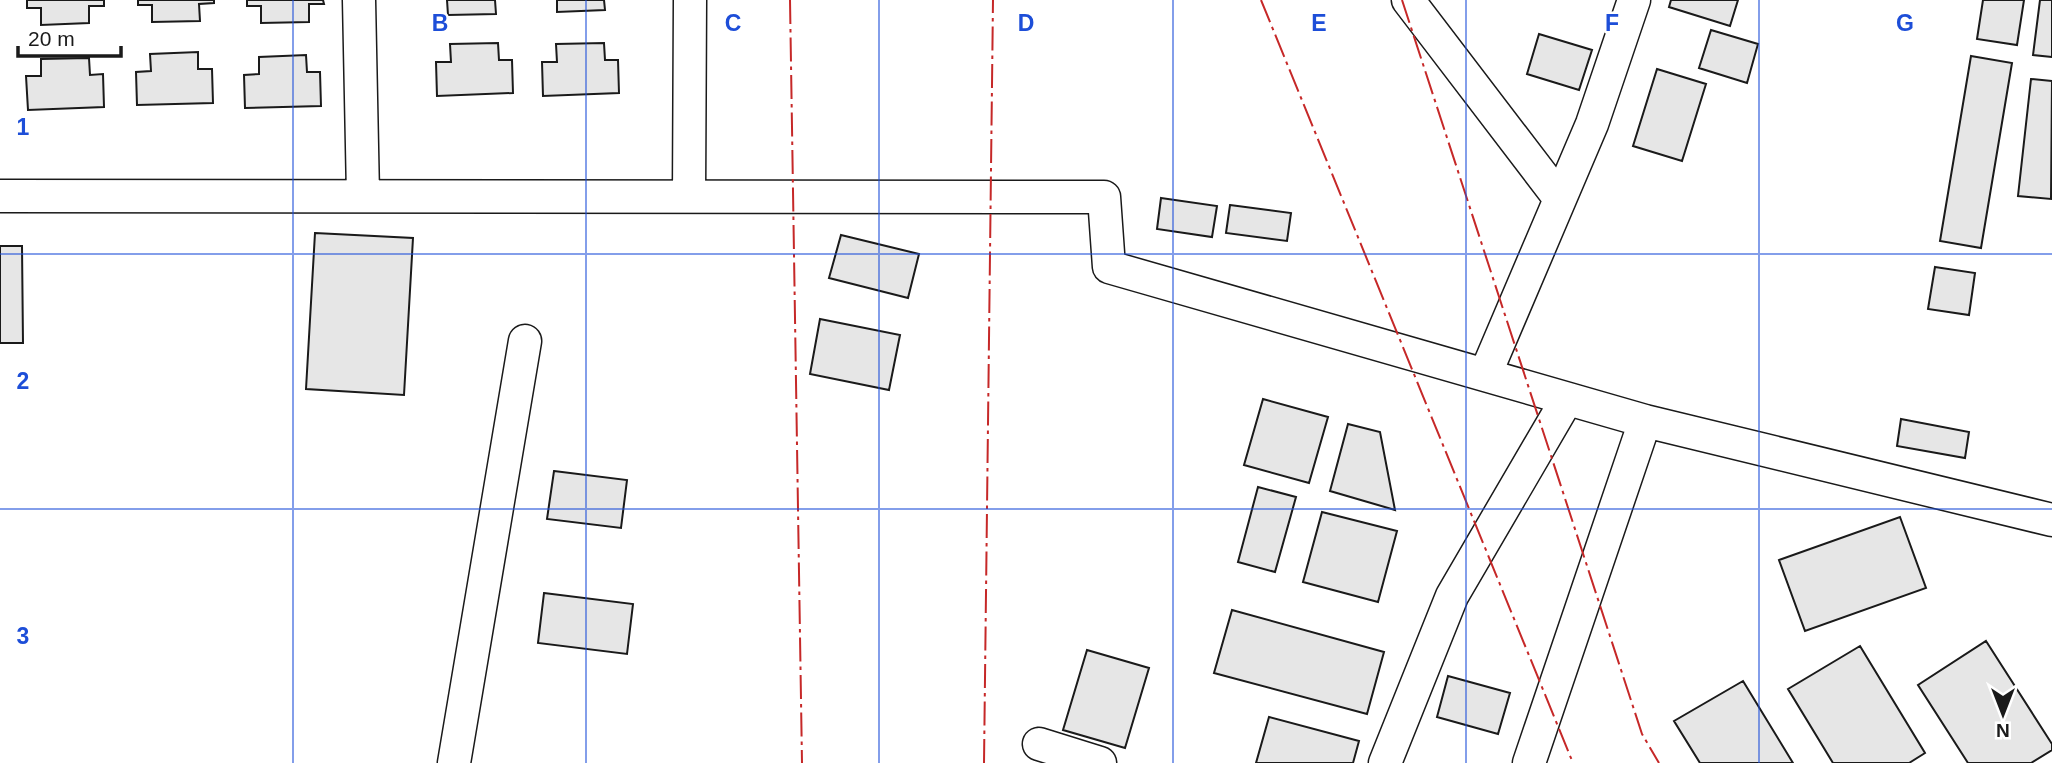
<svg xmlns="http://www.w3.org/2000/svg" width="2052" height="763" viewBox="0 0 2052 763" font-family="Helvetica,sans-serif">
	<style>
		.building { fill: #e6e6e6; stroke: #1a1a1a; stroke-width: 2 }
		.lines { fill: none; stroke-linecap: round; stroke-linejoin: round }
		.minor-casing { stroke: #1a1a1a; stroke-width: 35 }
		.minor { stroke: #fff; stroke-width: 32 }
		.power { stroke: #c62828; stroke-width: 2; stroke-dasharray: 24 5 3.5 5; stroke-linecap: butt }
		.grid { fill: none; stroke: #1d4ed8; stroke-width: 2; stroke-opacity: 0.55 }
		.grid-label { font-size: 23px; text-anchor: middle; font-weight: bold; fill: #1d4ed8; stroke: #fff; stroke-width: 5; stroke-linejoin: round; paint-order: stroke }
	</style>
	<rect width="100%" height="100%" fill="#fff"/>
	<path class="building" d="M27,0H104V6H89V23L41,25V8H27Z
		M138,0H214V3L199,4L200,21L152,22V5H138Z
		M247,0H323L324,4H309V22L261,23V6H247Z
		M447,0H495L496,14L448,15Z
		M557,0H604L605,10L557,12Z
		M1671,0H1738L1730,26L1669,7Z
		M1983,0H2024L2017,45L1977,39Z
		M2040,0H2052V57L2033,55Z
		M1711,30L1758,44L1747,83L1699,68Z
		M1539,34L1592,50L1579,90L1527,74Z
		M498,43L499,60H512L513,93L437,96L436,62H451L450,44Z
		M604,43L605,60H618L619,93L543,96L542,62H557L556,44Z
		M198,52V69H212L213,103L137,105L136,72L151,71L150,54Z
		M306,55L307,72H320L321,106L245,108L244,75L259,74V57Z
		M1971,56L2012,63L1981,248L1940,241Z
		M89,58L90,75L103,74L104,107L28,110L26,76H41V59Z
		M1657,69L1706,84L1682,161L1633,146Z
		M2031,79L2052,81L2051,199L2018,196Z
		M1161,198L1217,206L1212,237L1157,229Z
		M1230,205L1291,213L1287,241L1226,233Z
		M315,233L413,238L404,395L306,389Z
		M841,235L919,254L908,298L829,278Z
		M0,246H22L23,343H0Z
		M1935,267L1975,273L1969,315L1928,309Z
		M820,319L900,335L889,390L810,374Z
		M1263,399L1328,417L1309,483L1244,465Z
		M1901,419L1969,432L1965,458L1897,446Z
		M1348,424L1380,432L1395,510L1330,491Z
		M554,471L627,480L621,528L547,519Z
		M1258,487L1296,497L1275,572L1238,562Z
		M1322,512L1397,531L1378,602L1303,582Z
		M1900,517L1926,588L1805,631L1779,560Z
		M544,593L633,604L627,654L538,643Z
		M1232,610L1384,652L1367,714L1214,673Z
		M1986,641L2052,744V750L2031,763H1968L1918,685Z
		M1860,646L1925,753L1909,763H1833L1788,689Z
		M1087,650L1149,668L1125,748L1063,730Z
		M1448,676L1510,693L1498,734L1437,717Z
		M1743,681L1793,763H1700L1674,721Z
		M1269,717L1359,741L1353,763H1256Z"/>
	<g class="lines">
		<g class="minor-casing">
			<path id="minor" d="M359,0L363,195
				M1408,0L1560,199
				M0,196L1104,197L1109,267L1645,421
				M689,196L690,0
				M1485,375L1592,124L1634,0
				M1039,744L1100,763
				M454,763L525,341
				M1385,763L1452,596L1567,399
				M1529,763L1645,421L2052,520"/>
		</g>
		<use href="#minor" class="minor"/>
		<path class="power" d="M790,0L802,763
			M1261,0L1573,763
			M1402,0L1642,734L1659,763
			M984,763L993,0"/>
	</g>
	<path class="grid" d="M293,0V763M586,0V763M879,0V763M1173,0V763M1466,0V763M1759,0V763M0,254H2052M0,509H2052"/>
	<g class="grid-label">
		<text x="440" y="31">B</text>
		<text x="733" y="31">C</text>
		<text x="1026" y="31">D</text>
		<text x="1319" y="31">E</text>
		<text x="1612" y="31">F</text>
		<text x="1905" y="31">G</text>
		<text x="23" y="135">1</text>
		<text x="23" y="389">2</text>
		<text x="23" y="644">3</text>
	</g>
	<g transform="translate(2003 714) rotate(180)" stroke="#ffffff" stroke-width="5" paint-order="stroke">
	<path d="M0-5L12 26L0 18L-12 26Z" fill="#1a1a1a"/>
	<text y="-10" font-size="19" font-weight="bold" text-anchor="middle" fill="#1a1a1a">N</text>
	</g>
	<path d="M18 46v10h103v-10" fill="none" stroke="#1a1a1a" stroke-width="3.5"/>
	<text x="28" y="46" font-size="21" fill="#1a1a1a" stroke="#ffffff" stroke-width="5" paint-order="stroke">20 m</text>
</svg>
